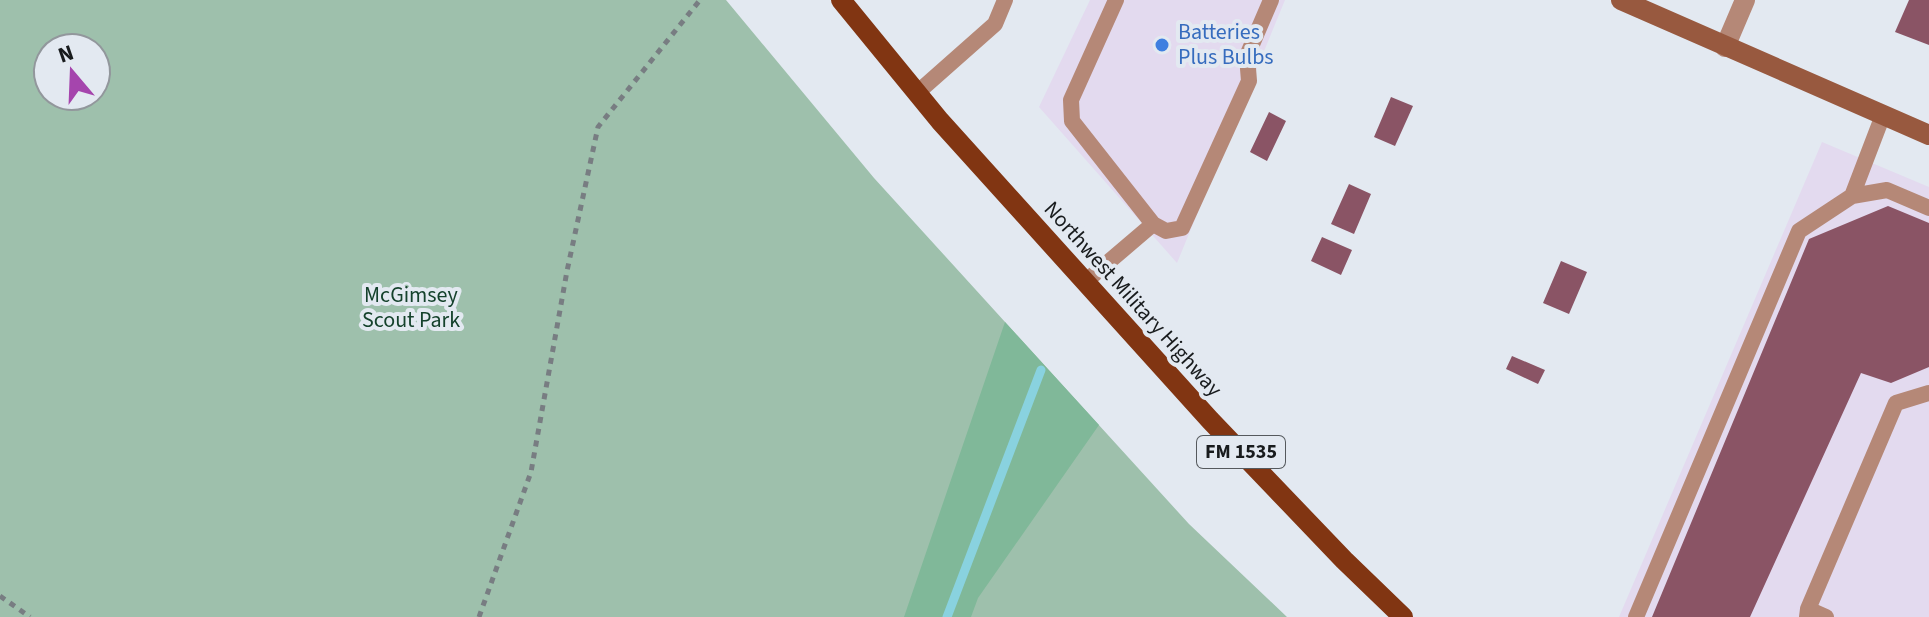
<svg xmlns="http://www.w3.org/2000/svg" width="1929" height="617" viewBox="0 0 1929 617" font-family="'Source Sans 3',sans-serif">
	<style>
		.commercial { fill: #e3daef }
		.green { fill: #9ec0ac; fill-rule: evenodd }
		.forest { fill: #80b899 }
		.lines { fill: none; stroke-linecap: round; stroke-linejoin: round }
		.stream { stroke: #89d2df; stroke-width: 9 }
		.building { fill: #8a5465 }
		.path { stroke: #787d82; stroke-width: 5; stroke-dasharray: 6 6; stroke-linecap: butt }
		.service { stroke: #b58877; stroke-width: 16 }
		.minor { stroke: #b58877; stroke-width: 20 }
		.secondary { stroke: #98593f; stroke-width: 20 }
		.primary { stroke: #813512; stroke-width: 20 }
		.shop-dot { fill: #3f7fe0; stroke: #e3e9f1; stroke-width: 3 }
		.labels { text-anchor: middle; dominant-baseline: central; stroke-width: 8; stroke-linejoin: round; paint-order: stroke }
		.shield { fill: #e3e9f1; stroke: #55595d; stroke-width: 2 }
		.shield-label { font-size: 20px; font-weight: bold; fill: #181b1d }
		.shop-label { font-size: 22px; fill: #366cbe; stroke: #e3e9f1; text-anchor: start }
		.park-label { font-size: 22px; fill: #15422c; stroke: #e3e9f1 }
		.street-label { font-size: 22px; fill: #181b1d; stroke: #e3e9f1 }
	</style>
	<rect width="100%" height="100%" fill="#e3e9f1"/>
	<path class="commercial" d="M1090,0H1285L1177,263L1039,107Z
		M1822,142L1929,187V617H1619Z"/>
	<path class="green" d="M0,0H726L874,178L1189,524L1287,617H0ZM48,48H96V96H48Z"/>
	<path class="forest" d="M1005,322L1099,425L978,598L971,617H904Z"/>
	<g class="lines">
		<path class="stream" d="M947,617L1041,370"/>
	</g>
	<path class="building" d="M1909,0H1929V45L1895,32Z
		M1391,97L1413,106L1395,146L1374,137Z
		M1269,112L1286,121L1267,161L1250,152Z
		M1349,184L1371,194L1354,234L1331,224Z
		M1888,206L1929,223V367L1891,383L1861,373L1750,617H1652L1809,239Z
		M1322,237L1352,250L1341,275L1311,261Z
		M1561,261L1587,272L1569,314L1543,303Z
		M1512,356L1545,370L1538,384L1506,369Z"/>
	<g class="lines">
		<path class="path" d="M0,596L30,617
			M479,617L531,472L567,271L598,127L700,0"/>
		<path class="service" d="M1116,0L1071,100L1072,121L1153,224L1166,231L1182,228L1249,81L1247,56L1271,0
			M917,93L995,24L1005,0
			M1852,196L1887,190L1929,208
			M1085,282L1153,224
			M1808,609L1896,403L1929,393
			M1636,617L1799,231L1852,196L1883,115
			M1807,617L1808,609L1826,617"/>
		<path class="minor" d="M1725,47L1745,0"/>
		<path class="secondary" d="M1621,0L1929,135"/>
		<path class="primary" d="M841,0L940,121L1210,420L1344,560L1403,617"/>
	</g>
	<circle class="shop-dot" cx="1162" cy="45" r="8"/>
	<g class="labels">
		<rect class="shield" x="1197" y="436" width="88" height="32" rx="6"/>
		<g class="shield-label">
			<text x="1241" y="452">FM 1535</text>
		</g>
		<g class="shop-label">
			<text x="1178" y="32">Batteries<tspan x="1178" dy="25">Plus Bulbs</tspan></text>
		</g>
		<g class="park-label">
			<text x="411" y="295">McGimsey<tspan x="411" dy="25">Scout Park</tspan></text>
		</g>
		<g class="street-label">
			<text transform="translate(1133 299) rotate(48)">Northwest Military Highway</text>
		</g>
	</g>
	<g transform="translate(72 72) rotate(341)"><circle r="38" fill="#e3e9f1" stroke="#92979c" stroke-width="2"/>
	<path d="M0-6L14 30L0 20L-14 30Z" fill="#a545ad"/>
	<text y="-12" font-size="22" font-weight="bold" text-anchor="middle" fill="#181b1d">N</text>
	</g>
</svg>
